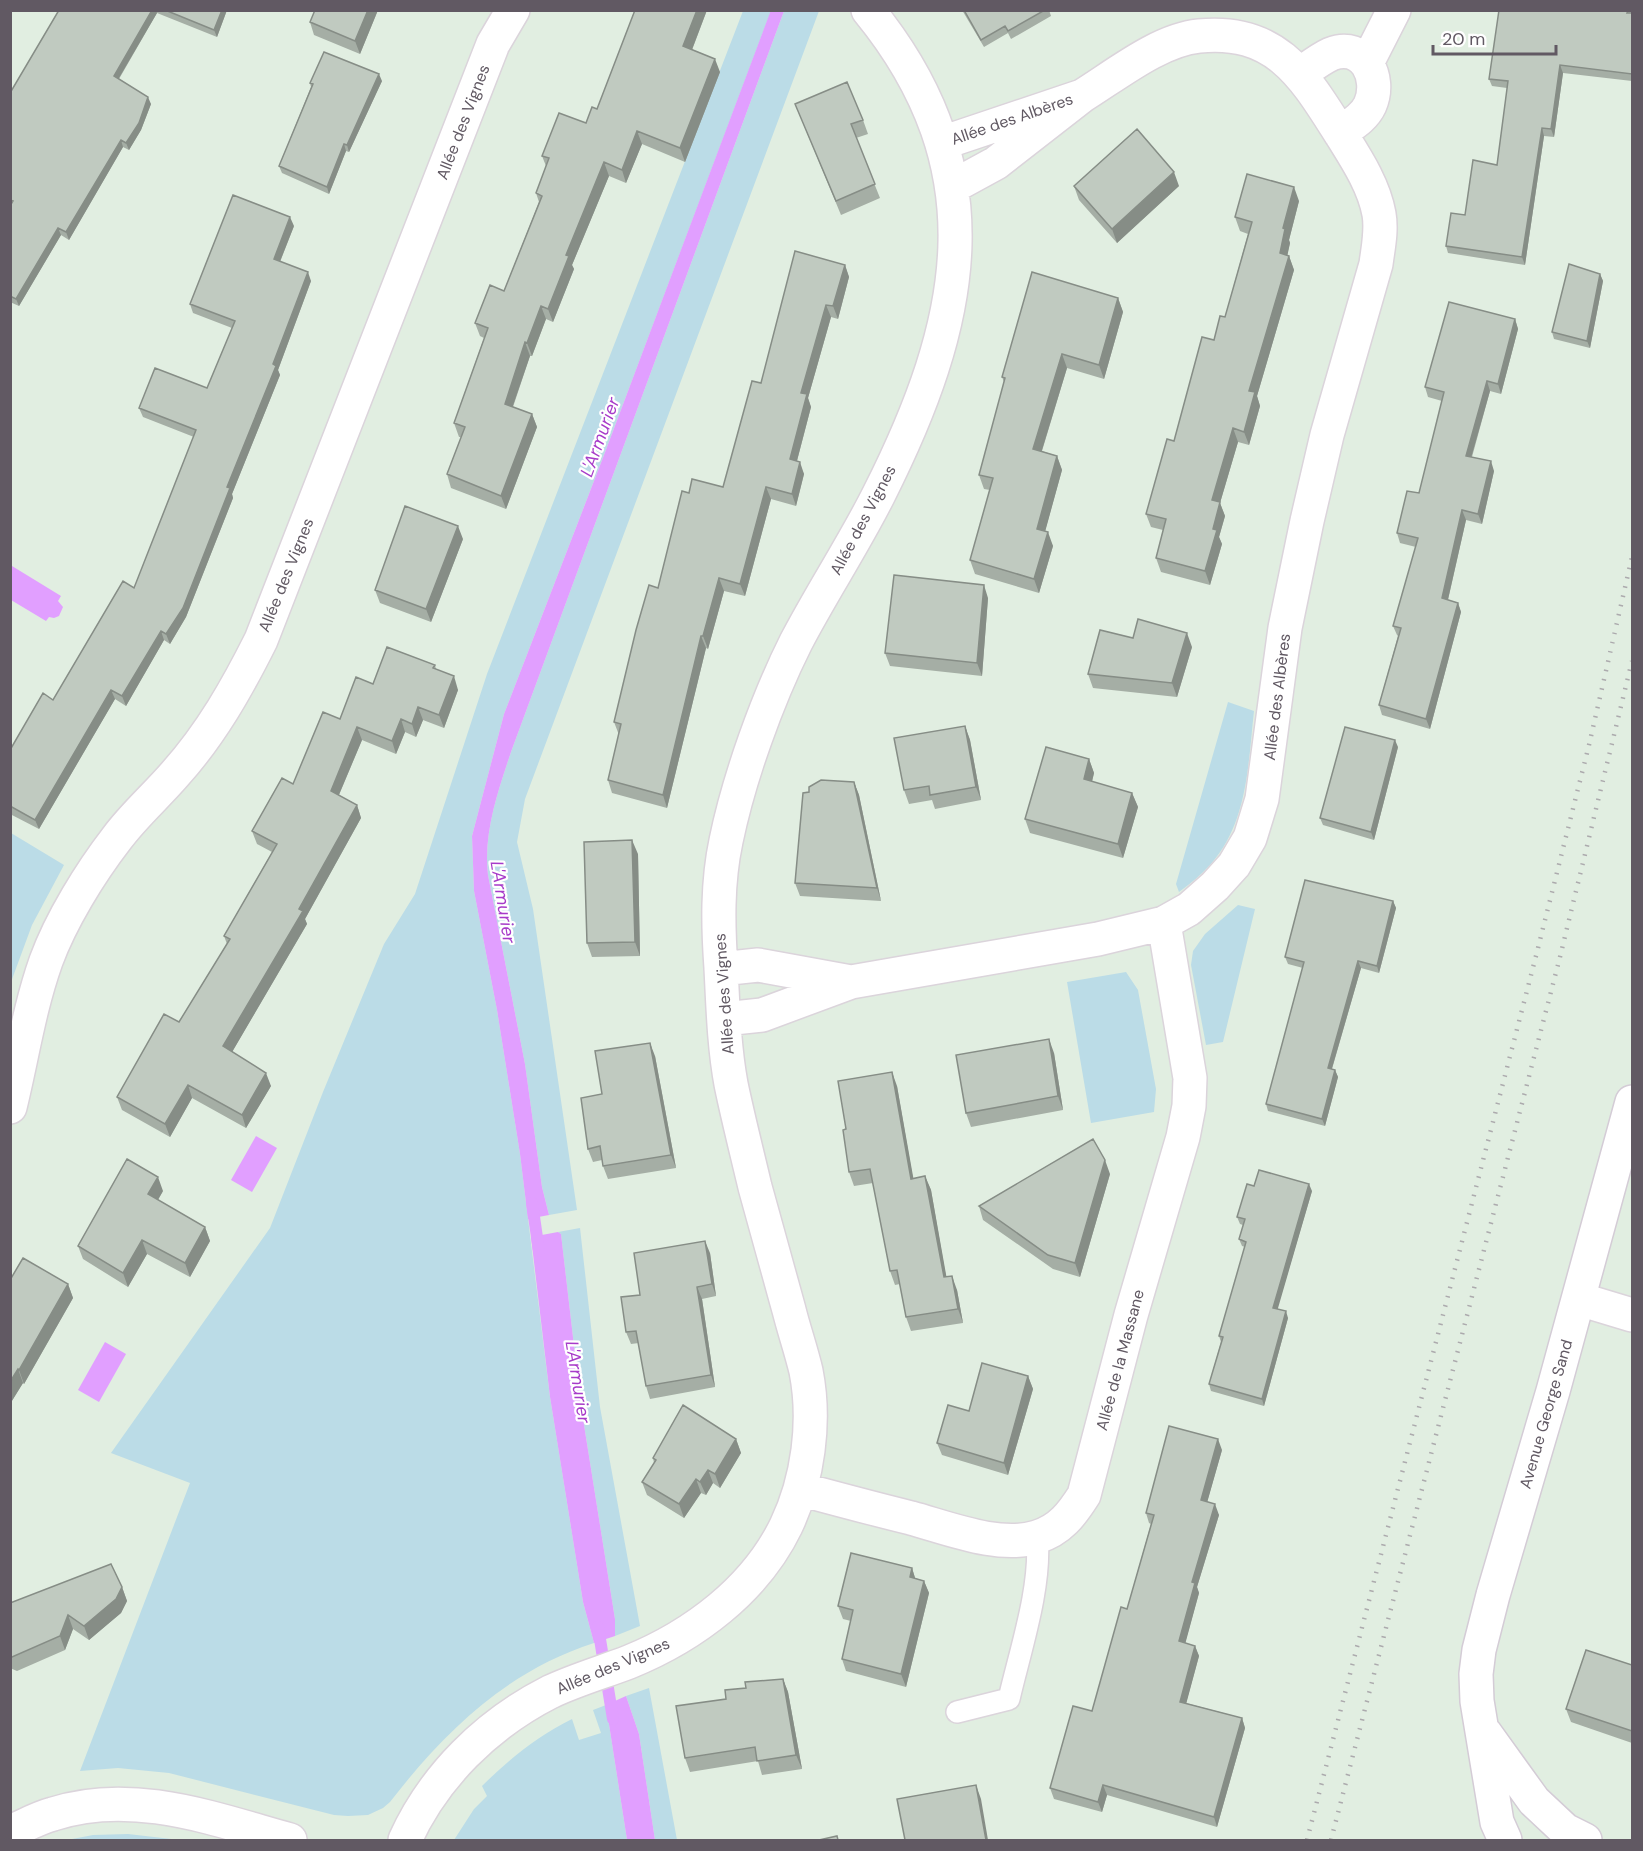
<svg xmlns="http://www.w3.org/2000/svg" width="1643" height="1851" viewBox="0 0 1643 1851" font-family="'DM Sans',sans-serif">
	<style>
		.green { fill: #bbdce7 }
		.water { fill: #e19fff }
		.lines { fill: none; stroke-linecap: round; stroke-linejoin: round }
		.stream { stroke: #e19fff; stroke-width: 12 }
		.lane-casing { stroke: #dbd4db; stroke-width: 24 }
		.street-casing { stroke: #dbd4db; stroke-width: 36 }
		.secondary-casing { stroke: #d4ccd6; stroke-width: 36 }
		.lane { stroke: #fff; stroke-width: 21 }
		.street { stroke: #fff; stroke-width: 33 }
		.secondary { stroke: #fff; stroke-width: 33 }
		.rail { stroke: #acaaad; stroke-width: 4.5; stroke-dasharray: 1.5 8; stroke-linecap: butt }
		.wall { fill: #a5aea5 }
		.shaded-wall { fill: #868d86 }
		.building { fill: #c0cac0; stroke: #868d86; stroke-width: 1.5 }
		.labels { text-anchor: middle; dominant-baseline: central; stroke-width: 4.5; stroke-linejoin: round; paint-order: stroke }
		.street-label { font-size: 16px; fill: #615963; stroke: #fff }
		.water-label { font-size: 18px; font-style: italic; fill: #a73bc9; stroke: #fff }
	</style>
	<rect width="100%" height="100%" fill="#e1eee1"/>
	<path class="green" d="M743,11H771L604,455L504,714L472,836L474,891L497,1010L520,1154L550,1397L583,1602L594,1643C507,1671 445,1731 390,1802L383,1808L368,1815L348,1816L334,1815L169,1773L118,1768L80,1771L190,1483L111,1453L270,1228L323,1092L384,944L415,894L487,674Z
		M784,11H819L525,799L517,842L533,909L577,1210L549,1215L542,1187L525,1064L488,875C483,834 498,791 511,752Z
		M1228,702L1254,711C1248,764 1248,823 1210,865C1201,875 1190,884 1179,892L1176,884Z
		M11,833L64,865L32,925L11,982Z
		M1238,905L1255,909L1223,1042L1206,1045L1191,965L1193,951L1205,934Z
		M1126,972L1138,990L1156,1089L1154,1112L1091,1123L1067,982Z
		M580,1228L600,1407L640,1626L615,1636V1619L581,1406L561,1234L558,1232Z
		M649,1688L677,1840H655L639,1734L626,1696Z
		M606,1705L627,1840H454L474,1809L487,1796L482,1786C509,1759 538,1736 572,1719L579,1740L601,1733L593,1710Z
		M128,1834L180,1840H67L93,1835Z"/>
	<path class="water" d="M771,10L784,11L511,752C498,791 483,834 488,875L525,1064L542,1187L549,1215L528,1219L520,1154L497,1010L474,891L472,836L504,714L604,455Z
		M12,566L61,596L58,601L63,607L59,616L54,618L49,617L46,621L11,600Z
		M256,1136L277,1148L252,1192L231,1180Z
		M558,1232L561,1234L581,1406L615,1619V1636L594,1643L583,1602L550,1397L531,1237Z
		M105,1342L126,1354L99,1402L78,1390Z
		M626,1696L639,1734L655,1840H627L606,1705Z"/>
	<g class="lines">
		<path class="stream" d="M532,1203L539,1251
			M598,1627L613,1719"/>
		<g class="lane-casing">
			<path id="lane" d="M957,1712L1009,1699C1020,1651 1042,1586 1037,1537"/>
		</g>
		<g class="street-casing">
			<path id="street" d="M1367,63L1394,10
				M1300,74C1310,67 1320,59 1331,54C1364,41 1382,78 1370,105C1364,118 1351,125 1340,133
				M942,143L1082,96L996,163L952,187
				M721,969L758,965L851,982L762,1015L724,1019
				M851,982L1098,939L1164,923L1189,909L1215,886L1234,865L1250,838L1262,799L1285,628L1307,521L1327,435L1376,264C1378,248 1382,231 1379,214C1374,186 1357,160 1342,136C1305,78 1278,28 1199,36C1159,40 1116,75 1082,96
				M10,1107C22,1058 29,1009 46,961C61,920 90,873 117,838C134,815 156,796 175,774C211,734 237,688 261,640L493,44L513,10
				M1579,1299L1632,1315
				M800,1489C837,1499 874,1509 911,1518C948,1528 1000,1549 1037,1537C1060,1530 1072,1514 1084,1495L1131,1315L1183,1137L1189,1106L1190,1078L1164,923
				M10,1832C24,1826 38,1818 53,1814C132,1788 214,1819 290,1840
				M405,1840C434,1776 487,1724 550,1692C575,1680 603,1672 629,1662C693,1636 755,1590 786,1526C808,1480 816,1422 806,1371C801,1350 794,1330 789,1310C778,1269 766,1228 755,1187C747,1153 738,1118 731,1084C724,1046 723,1007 721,968C718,926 717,883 726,841C739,778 767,700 796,642C822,592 854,544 879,494C965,323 999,170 868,10"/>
		</g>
		<g class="secondary-casing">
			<path id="secondary" d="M1485,1733L1534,1801L1565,1830L1585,1840
				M1505,1840L1497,1822L1477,1701L1476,1674L1479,1650L1493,1595L1553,1391L1632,1102"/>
		</g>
		<use href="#lane" class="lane"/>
		<use href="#street" class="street"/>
		<use href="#secondary" class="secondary"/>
		<path class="rail" d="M1307,1840L1537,952L1589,745L1632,557
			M1331,1840L1560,957L1632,661"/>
	</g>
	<path class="wall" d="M59,10H227L217,37L157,13L119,79L151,104L141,130L129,150L123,147L69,240L61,235L19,306L10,302V93Z
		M378,10L360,54L314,35L310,22Z
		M635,10H707L692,50L720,72L685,162L642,144L626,183L609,176L572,265L574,269L553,322L546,319L532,356H530L513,407L532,414L537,427L506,509L451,488L447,474L461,437H459L454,423L484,338L480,336L475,323L504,291L539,202L536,193L546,166L542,156L586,123L597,109Z
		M962,10H1049L1051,16L1011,39L1008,33L984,47Z
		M1632,10V81L1563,73L1554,137L1544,136L1525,265L1448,253L1446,246L1497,165L1507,88L1492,86L1489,79Z
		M382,81L349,152L346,151L329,194L282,173L279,166L311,87L310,83Z
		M795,104L863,120L868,134L856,138L880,198L841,215Z
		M1074,186H1179L1117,243L1079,200Z
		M1299,201L1289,240L1290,243L1287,255L1289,256L1294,270L1257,396L1260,406L1249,445L1238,442L1220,503L1225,516L1219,537L1222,544L1210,585L1161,572L1156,558L1163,530L1151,527L1146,514L1174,441L1214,340L1225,317L1248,234L1240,231L1235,217Z
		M294,226L280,262L311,281L278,370L280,375L232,494L233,498L186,617L170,644L164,640L126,706L115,699L39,829L10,814V750L53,700L134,588L194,437L143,417L139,408L207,388L232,328L193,313L190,304Z
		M845,265L849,277L838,319L831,317L808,398L811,407L797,461L804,474L796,506L771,499L745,596L724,591L708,649L706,648L667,808L612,793L608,780L619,735L614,722L689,493L723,487L761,383Z
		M1600,274L1603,281L1590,348L1554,339L1552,332Z
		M1118,298L1123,312L1104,379L1067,368L1042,451L1057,456L1062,470L1045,531L1053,546L1039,593L975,574L970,560L990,490L984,489L979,475L1004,382L1002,377Z
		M1515,319L1518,329L1501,394L1490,391L1472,457L1494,471L1482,524L1466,520L1448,600L1458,603L1461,612L1430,729L1382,715L1379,705L1398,636L1397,635L1393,626L1416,547L1400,543L1397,533L1419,493L1442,401L1428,397L1425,387Z
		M463,539L431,622L380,603L375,590Z
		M988,598L982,676L890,666L885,653Z
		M1192,647L1177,697L1093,688L1088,674Z
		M435,665L436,669L458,690L444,728L423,720L416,737L405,732L396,754L362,740L339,795L357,805L361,818L305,919L307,924L232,1052L271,1086L246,1128L192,1098L170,1137L122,1110L117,1097L179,1022L227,944L224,936L272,852L257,844L252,831L293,784L340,719L373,684Z
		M965,726L970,740L981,800L935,809L932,800L909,804L904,790Z
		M1398,747L1374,840L1323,825L1320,818Z
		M1089,759L1094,773L1092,782L1132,793L1138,807L1123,858L1030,833L1025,819Z
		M854,782L859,795L881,901L800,896L795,883L809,792Z
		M638,854L640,956L592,957L587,943Z
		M1393,901L1396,908L1379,973L1361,968L1332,1069L1335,1070L1338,1077L1325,1126L1268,1111L1266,1104L1303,968L1288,964L1285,957Z
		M1054,1053L1063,1110L971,1127L966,1113Z
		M655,1056L676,1168L608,1179L603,1166L602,1160L593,1162L588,1149L602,1094Z
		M897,1086L913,1179L925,1176L931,1190L946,1277L957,1290L963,1323L911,1331L906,1317L900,1284L895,1285L890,1271L873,1183L854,1186L849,1172L846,1129Z
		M1110,1174L1080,1277L1053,1269L983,1220L979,1206Z
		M1254,1186L1312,1191L1277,1309L1288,1318L1264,1406L1211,1391L1209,1384L1221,1342L1219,1336L1245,1247L1242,1246L1239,1239L1243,1225L1240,1224L1237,1217Z
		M163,1191L158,1200L205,1227L210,1241L190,1277L147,1254L128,1287L83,1259L78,1246Z
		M710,1253L716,1296L702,1299L715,1387L650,1399L646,1386L639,1343L631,1344L626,1332L640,1295Z
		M10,1280L68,1284L73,1298L24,1384L23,1383L10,1404Z
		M1028,1376L1033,1389L1008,1475L942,1455L937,1443L969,1411Z
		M736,1439L741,1453L720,1488L713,1483L706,1495L701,1493L684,1518L647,1495L642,1482L654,1463L653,1458Z
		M1222,1450L1207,1502L1219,1515L1197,1587L1199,1593L1185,1643L1195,1646L1199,1656L1186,1703L1242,1718L1245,1728L1217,1827L1107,1795L1102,1812L1054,1799L1050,1788L1092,1711L1127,1609L1151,1524L1149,1523L1146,1513Z
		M912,1568L915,1578L924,1581L929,1593L906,1687L846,1671L842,1659L851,1621L843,1619L838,1606Z
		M122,1587L127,1601L121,1613L89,1640L73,1629L65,1650L17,1671L10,1668V1603Z
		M1632,1665V1743L1571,1722L1566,1709Z
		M783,1679L788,1692L802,1769L762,1775L758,1761L690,1772L685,1758L726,1699L746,1688Z"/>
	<path class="shaded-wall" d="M152,10H156L157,13L116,83L114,76Z
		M222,10H227L217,37L214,30Z
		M368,10H378L360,54L355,41Z
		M697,10H707L688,60L683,46Z
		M715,59L720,72L685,162L680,148Z
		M1560,65L1563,73L1554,137L1551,129Z
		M379,74L382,81L349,152L347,145Z
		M148,97L151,104L141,130L129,150L126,143Z
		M1542,128L1544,136L1525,265L1522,257Z
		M637,131L642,144L626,183L622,170Z
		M121,140L123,147L69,240L66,232Z
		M344,144L346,151L329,194L327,187Z
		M604,162L609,176L572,265L574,269L553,322L548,309L566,255Z
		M1174,172L1179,186L1117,243L1112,229Z
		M1294,187L1299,201L1289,240L1290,243L1285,267L1280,253L1283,228Z
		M290,217L294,226L277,269L274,259Z
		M58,228L61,235L19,306L16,299Z
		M1289,256L1294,270L1257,396L1260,406L1249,445L1244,432L1249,391Z
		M845,265L849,277L838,319L833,306Z
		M308,272L311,281L278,370L280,375L232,494L233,498L186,617L170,644L166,634L227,487Z
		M1600,274L1603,281L1590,348L1587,341Z
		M1118,298L1123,312L1104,379L1099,365Z
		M826,305L831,317L808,398L811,407L794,472L790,459L801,393Z
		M541,306L546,319L532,356L527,343Z
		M1515,319L1518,329L1501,394L1498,384Z
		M525,342L530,356L509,417L505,404Z
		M1062,354L1067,368L1038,463L1033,449Z
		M1487,381L1490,391L1469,465L1466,456Z
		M532,414L537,427L506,509L501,496Z
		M1233,428L1238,442L1220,503L1225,516L1219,537L1222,544L1210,585L1205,571L1212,500Z
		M1057,456L1062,470L1042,543L1037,529Z
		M1491,461L1494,471L1482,524L1478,514Z
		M800,462L804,474L796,506L792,494Z
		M766,487L771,499L745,596L740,584Z
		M1462,510L1466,520L1446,608L1442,598Z
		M458,526L463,539L431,622L426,609Z
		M1048,532L1053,546L1039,593L1034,579Z
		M719,578L724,591L708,649L703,636Z
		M984,585L988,598L982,676L977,663Z
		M1458,603L1461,612L1430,729L1426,719Z
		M161,631L164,640L126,706L122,696Z
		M1187,633L1192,647L1177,697L1172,683Z
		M701,636L706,648L667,808L663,795Z
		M454,676L458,690L444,728L439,715Z
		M111,690L115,699L39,829L35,820Z
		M418,707L423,720L416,737L412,724Z
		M401,719L405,732L396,754L392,741Z
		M965,726L970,740L981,800L976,787Z
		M357,727L362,740L335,804L331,791Z
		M1395,740L1398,747L1374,840L1371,832Z
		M1089,759L1094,773L1089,793L1084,779Z
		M854,782L859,795L881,901L877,888Z
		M1132,793L1138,807L1123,858L1118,844Z
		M357,805L361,818L305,919L307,924L228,1059L223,1046Z
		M632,840L638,854L640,956L635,942Z
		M1393,901L1396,908L1379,973L1377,966Z
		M1358,961L1361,968L1330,1075L1328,1068Z
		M1049,1039L1054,1053L1063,1110L1058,1096Z
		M650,1043L655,1056L676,1168L671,1155Z
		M1335,1070L1338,1077L1325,1126L1322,1119Z
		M892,1072L897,1086L916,1193L911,1179Z
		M266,1073L271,1086L246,1128L242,1115Z
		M188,1085L192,1098L170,1137L165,1124Z
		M1105,1160L1110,1174L1080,1277L1075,1263Z
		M925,1176L931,1190L949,1291L944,1277Z
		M158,1177L163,1191L153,1208L148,1194Z
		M1309,1184L1312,1191L1276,1315L1273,1308Z
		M205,1227L210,1241L190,1277L185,1263Z
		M142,1240L147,1254L128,1287L123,1273Z
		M705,1241L710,1253L716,1296L712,1284Z
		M952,1276L957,1290L963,1323L958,1309Z
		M68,1284L73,1298L24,1384L19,1370Z
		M697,1287L702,1299L715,1387L711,1375Z
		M1286,1311L1288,1318L1264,1406L1262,1399Z
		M18,1369L23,1383L10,1404V1382Z
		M1028,1376L1033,1389L1008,1475L1004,1463Z
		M736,1439L741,1453L720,1488L715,1474Z
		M1218,1439L1222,1450L1205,1510L1201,1500Z
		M708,1470L713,1483L706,1495L700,1482Z
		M696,1479L701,1493L684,1518L679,1504Z
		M1215,1504L1219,1515L1197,1587L1199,1593L1183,1652L1179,1641L1192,1582Z
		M912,1568L916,1581L910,1577Z
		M924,1581L929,1593L906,1687L901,1674Z
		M122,1587L127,1601L121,1613L89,1640L84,1626Z
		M68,1615L73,1629L65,1650L60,1636Z
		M1195,1646L1199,1656L1184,1712L1180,1702Z
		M783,1679L788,1692L802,1769L796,1755Z
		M1242,1718L1245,1728L1217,1827L1214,1817Z
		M976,1785L981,1799L988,1840H986Z
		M1103,1785L1107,1795L1102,1812L1098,1802Z"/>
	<path class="building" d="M59,10H152L114,76L148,97L139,123L126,143L121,140L66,232L58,228L16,299L10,296V206L13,201L10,200V93Z
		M165,10H222L214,30Z
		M315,10H368L355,41L310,22Z
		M635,10H697L683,46L715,59L680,148L637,131L622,170L604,162L566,255L569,256L548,309L541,306L527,343L525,342L505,404L532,414L501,496L447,474L465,427L454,423L488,328L475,323L490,285L504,291L542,196L536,193L549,158L542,156L559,113L586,123L592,107L597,109Z
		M964,10H1045L1008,31L1005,26L981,40Z
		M1499,10H1628L1627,13H1632V74L1560,65L1551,129L1542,128L1522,257L1446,246L1451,213L1465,215L1473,160L1497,165L1508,81L1489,79Z
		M324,52L379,74L347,145L344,144L327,187L279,166L313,84L310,83Z
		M847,82L863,120L851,124L875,184L836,201L795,104Z
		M1137,129L1174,172L1112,229L1074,186Z
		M1247,174L1294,187L1283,228L1285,229L1280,253L1289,256L1249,391L1255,392L1244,432L1233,428L1212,500L1220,502L1213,529L1217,530L1205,571L1156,558L1166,519L1146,514L1167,439L1174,441L1202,337L1214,340L1220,316L1225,317L1252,222L1235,217Z
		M233,195L290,217L274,259L308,272L273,364L276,366L227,487L230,488L183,608L166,634L161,631L122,696L111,690L35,820L10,806V750L43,693L53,700L123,581L134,588L196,430L139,408L155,368L207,388L235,321L190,304Z
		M795,251L845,265L833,306L826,305L801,393L807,394L790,459L800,462L792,494L766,487L740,584L719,578L703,636H701L663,795L608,780L621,724L614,722L636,630L649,585L658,588L682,491L689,493L692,479L723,487L752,381L761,383Z
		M1569,264L1600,274L1587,341L1552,332Z
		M1032,272L1118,298L1099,365L1062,354L1033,449L1057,456L1037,529L1048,532L1034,579L970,560L993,478L979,475L1005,378L1002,377Z
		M1449,302L1515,319L1498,384L1487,381L1466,456L1491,461L1478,514L1462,510L1442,598L1458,603L1426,719L1379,705L1401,628L1393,626L1418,538L1397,533L1407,491L1419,493L1444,392L1425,387Z
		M405,506L458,526L426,609L375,590Z
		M894,575L984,585L977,663L885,653Z
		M1138,619L1187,633L1172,683L1088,674L1100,630L1133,638Z
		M387,647L435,665L433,668L454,676L439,715L418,707L412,724L401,719L392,741L357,727L331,791L357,805L299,909L303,911L223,1046L266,1073L242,1115L188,1085L165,1124L117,1097L164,1014L179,1022L230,939L224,936L277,844L252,831L282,778L293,784L323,712L340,719L356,677L373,684Z
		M965,726L976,787L930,795L929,786L904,790L894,738Z
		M1345,727L1395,740L1371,832L1320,818Z
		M1046,747L1089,759L1084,779L1132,793L1118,844L1025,819Z
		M821,780L854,782L877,888L795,883L803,793L809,792V787Z
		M632,840L635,942L587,943L584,842Z
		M1305,880L1393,901L1377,966L1358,961L1328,1068L1335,1070L1322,1119L1266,1104L1304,962L1285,957Z
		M1049,1039L1058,1096L966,1113L956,1055Z
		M650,1043L671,1155L603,1166L600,1146L588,1149L581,1098L602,1094L595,1051Z
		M892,1072L911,1179L925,1176L944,1277L952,1276L958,1309L906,1317L897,1270L890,1271L870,1169L849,1172L843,1130L846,1129L838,1081Z
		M1093,1139L1105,1160L1075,1263L1048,1255L979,1206Z
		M127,1159L158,1177L148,1194L205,1227L185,1263L142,1240L123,1273L78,1246Z
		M1259,1170L1309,1184L1273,1308L1286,1311L1262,1399L1209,1384L1223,1337L1219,1336L1246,1242L1239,1239L1245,1219L1237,1217L1247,1184L1254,1186Z
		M705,1241L712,1284L697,1287L711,1375L646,1386L636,1331L626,1332L621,1297L640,1295L634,1253Z
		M23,1258L68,1284L19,1370L18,1369L10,1382V1280Z
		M982,1363L1028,1376L1004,1463L937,1443L948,1405L969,1411Z
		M683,1405L736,1439L715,1474L708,1470L700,1482L696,1479L679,1504L642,1482L656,1460L653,1458Z
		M1169,1426L1218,1439L1201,1500L1215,1504L1192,1582L1195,1583L1179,1641L1195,1646L1180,1702L1242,1718L1214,1817L1103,1785L1098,1802L1050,1788L1073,1706L1092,1711L1121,1607L1127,1609L1154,1515L1146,1513Z
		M851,1553L912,1568L910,1577L924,1581L901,1674L842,1659L853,1610L838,1606Z
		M111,1564L122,1587L116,1599L84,1626L68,1615L60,1636L12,1657H10V1603Z
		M1586,1650L1632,1665V1731L1566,1709Z
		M783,1679L796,1755L757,1761L755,1747L685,1758L676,1706L726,1699L725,1690L746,1688L745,1682Z
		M976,1785L986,1840H905L897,1799Z
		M837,1836L838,1840H819Z"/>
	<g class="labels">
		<g class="street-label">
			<text transform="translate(1012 119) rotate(-19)">Allée des Albères</text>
			<text transform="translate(463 122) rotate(-69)">Allée des Vignes</text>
			<text transform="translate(863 520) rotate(-62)">Allée des Vignes</text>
			<text transform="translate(286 575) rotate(-68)">Allée des Vignes</text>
			<text transform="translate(1277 697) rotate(-83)">Allée des Albères</text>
			<text transform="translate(724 994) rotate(-94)">Allée des Vignes</text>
			<text transform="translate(1120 1360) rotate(-75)">Allée de la Massane</text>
			<text transform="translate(1546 1414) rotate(-74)">Avenue George Sand</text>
			<text transform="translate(613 1666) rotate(-23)">Allée des Vignes</text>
		</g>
		<g class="water-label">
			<text transform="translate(600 437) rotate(-70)">L'Armurier</text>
			<text transform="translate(503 902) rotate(81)">L'Armurier</text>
			<text transform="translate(578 1382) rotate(81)">L'Armurier</text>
		</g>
	</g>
	<rect width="1643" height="1851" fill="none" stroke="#615963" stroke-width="24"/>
	<path d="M1433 45v9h123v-9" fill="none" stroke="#615963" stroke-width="3"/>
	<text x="1442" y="45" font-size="18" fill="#615963" stroke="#ffffff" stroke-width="4.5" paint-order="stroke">20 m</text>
</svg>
